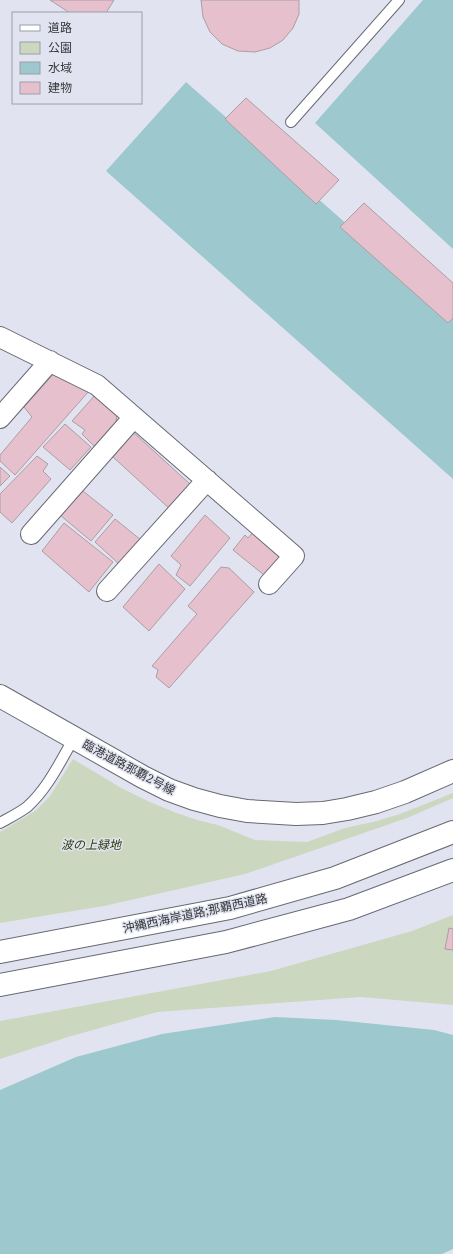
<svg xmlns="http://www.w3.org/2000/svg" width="453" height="1254" viewBox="0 0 453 1254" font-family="'Noto Serif','Noto Sans JP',serif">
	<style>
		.green { fill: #ccd7bf }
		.water { fill: #9cc8ce }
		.building { fill: #e7c0cd; stroke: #ab9ea2 }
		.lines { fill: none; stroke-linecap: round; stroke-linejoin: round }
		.service-casing { stroke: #666973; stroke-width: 12 }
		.minor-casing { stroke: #666973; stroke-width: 22 }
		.tertiary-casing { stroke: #666973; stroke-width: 24 }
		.motorway-casing { stroke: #666973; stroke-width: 24 }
		.service { stroke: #fff; stroke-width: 10 }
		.minor { stroke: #fff; stroke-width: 20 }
		.tertiary { stroke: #fff; stroke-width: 22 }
		.motorway { stroke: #fff; stroke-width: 22 }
		.labels { text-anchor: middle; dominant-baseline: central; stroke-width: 3; stroke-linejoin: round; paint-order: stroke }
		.street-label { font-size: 12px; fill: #35363a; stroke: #e1e4f0 }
		.park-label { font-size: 12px; font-style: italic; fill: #2a3d0a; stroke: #e1e4f0 }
	</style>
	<rect width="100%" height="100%" fill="#e1e4f0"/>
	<path class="green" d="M73,759L123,789L150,802L174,812L197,820L218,825L255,840L307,842L345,828L377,821L400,814L453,793V798L407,818L245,874L104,906L0,923V832L35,811L50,796Z
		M453,915V1005L361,997L157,1012L68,1037L0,1059V1021L271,971L412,931Z"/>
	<path class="water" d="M423,0H453V249L315,123Z
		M186,82L453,318V479L106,171Z
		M275,1017L336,1020L434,1030L453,1035V1249L442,1254H0V1090L76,1057L162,1034Z"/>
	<path class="building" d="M50,0H114L106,13H70Z
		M201,0H299V14L293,28L283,40L270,48L255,52L238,51L222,44L210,32L203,17Z
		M246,98L339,180L316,204L225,119Z
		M364,203L453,283V318L448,323L340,227Z
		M57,370L89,391L15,475L0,461V455L32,417L24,407Z
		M96,394L117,409L116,425L96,448L82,434L85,430L72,421Z
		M65,424L91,447L70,470L43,447Z
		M133,432L191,485L171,510L113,457Z
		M37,456L48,464L43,471L51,479L12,523L0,512V494Z
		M0,467L10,476L0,486Z
		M83,491L113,515L91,541L60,515Z
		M205,515L230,538L190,586L176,575L181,565L171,556Z
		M115,519L141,540L120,565L95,542Z
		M64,523L113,562L89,592L42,551Z
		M254,531L282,554L264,575L233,550L245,535L248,538Z
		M159,564L185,589L149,631L123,607Z
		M221,567L229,568L254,592L169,688L156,677L158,670L152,666L197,614L188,606Z
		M449,928L453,929V950L445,949Z"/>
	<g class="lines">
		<g class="service-casing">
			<path id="service" d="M291,122L399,0
				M0,823C9,818 19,813 27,807C48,788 60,762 74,738"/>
		</g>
		<g class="minor-casing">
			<path id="minor" d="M0,337L97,385L294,556L269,584
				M0,418L50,361
				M31,534L134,417
				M107,591L207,480"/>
		</g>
		<g class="tertiary-casing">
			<path id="tertiary" d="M0,696L143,777L169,790L194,799L220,806L247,811L296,814L323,813L347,809L376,802L405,792L453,771"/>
		</g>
		<g class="motorway-casing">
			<path id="motorway" d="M0,952L230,908L335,878L453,832
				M0,985L226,942L349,909L453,870"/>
		</g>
		<use href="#service" class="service"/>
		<use href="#minor" class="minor"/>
		<use href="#tertiary" class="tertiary"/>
		<use href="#motorway" class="motorway"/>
	</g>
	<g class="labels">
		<g class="street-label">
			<text transform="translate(129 767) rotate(28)">臨港道路那覇2号線</text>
			<text transform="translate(195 913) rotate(-12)">沖縄西海岸道路;那覇西道路</text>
		</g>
		<g class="park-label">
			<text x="91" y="844">波の上緑地</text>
		</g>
	</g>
	<rect x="12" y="12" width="130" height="92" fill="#e1e4f0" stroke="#9c9ea7"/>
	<rect x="20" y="25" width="20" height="6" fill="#ffffff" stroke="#9c9ea7"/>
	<text x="48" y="32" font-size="12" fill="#35363a">道路</text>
	<rect x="20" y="42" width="20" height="12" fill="#ccd7bf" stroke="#9c9ea7"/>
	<text x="48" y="52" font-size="12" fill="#35363a">公園</text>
	<rect x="20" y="62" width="20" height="12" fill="#9cc8ce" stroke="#9c9ea7"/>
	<text x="48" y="72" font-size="12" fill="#35363a">水域</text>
	<rect x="20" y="82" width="20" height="12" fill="#e7c0cd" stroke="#9c9ea7"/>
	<text x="48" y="92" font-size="12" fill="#35363a">建物</text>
</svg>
